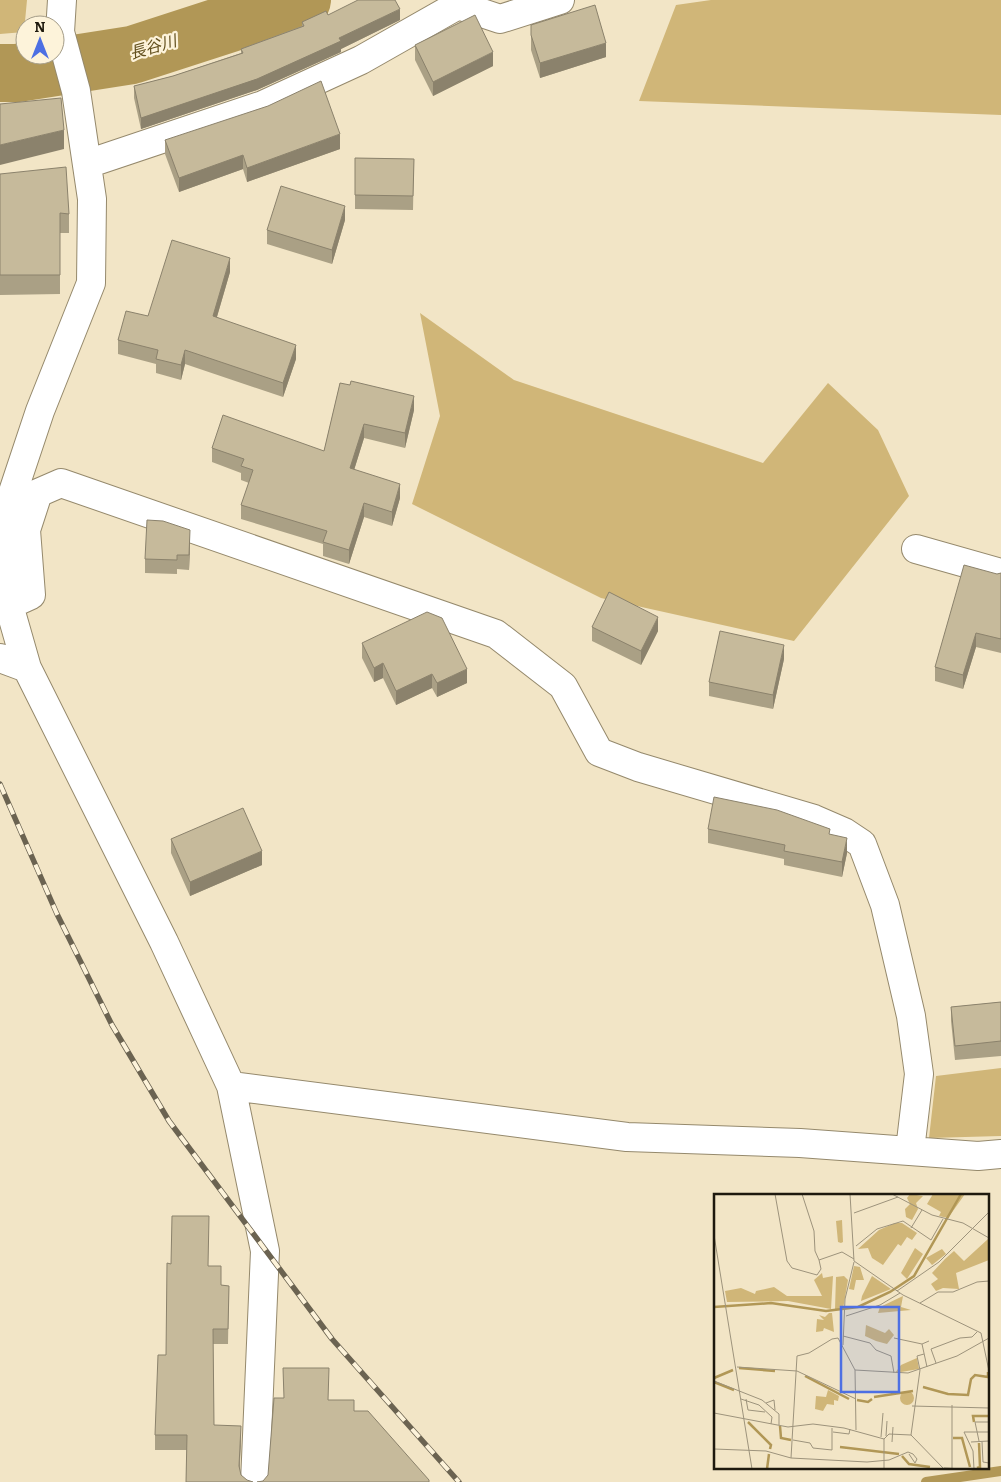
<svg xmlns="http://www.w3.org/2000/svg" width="1001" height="1482" viewBox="0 0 1001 1482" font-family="Bitter,'Noto Sans JP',serif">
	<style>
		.green { fill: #d0b678 }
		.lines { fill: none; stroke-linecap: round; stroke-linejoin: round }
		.stream { stroke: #b19756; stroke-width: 10 }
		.river { stroke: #b19756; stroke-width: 58 }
		.minor-casing { stroke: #95896c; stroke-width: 30 }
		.minor { stroke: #fff; stroke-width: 28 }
		.rail-casing { stroke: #6b6351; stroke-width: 5.5 }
		.rail { stroke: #fdf3da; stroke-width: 4; stroke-dasharray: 11; stroke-linecap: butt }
		.wall { fill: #aaa085 }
		.shaded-wall { fill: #8b826c }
		.building { fill: #c6ba9b; stroke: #8b826c }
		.labels { text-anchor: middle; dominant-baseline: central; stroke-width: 4.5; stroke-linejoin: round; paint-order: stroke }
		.water-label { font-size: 16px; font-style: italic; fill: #63501e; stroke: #fdf3da }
		.inset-river { fill: none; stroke: #b19756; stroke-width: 2.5 }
		.inset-road { fill: none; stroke: #9d937c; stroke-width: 1 }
		.view { fill: #4d6fe3; fill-opacity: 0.15; stroke: #4d6fe3; stroke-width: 2.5 }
		.inset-edge { fill: none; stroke: #1e190e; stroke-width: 2.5 }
	</style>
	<rect width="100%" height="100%" fill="#f2e5c6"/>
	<path class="green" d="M0,0H27L24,32L0,34Z
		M711,0H1001V115L639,101L676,5Z
		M420,313L514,380L763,463L828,383L878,430L909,496L794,641L601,598L412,504L440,416Z
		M1001,1068V1136L929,1138L936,1076Z"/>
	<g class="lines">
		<path class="stream" d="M926,1482L1001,1471"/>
		<path class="river" d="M0,73H17L132,55L302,0"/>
		<g class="minor-casing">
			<path id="minor" d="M62,0L60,32L76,91L92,199L91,283L40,411L8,507L0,552L9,605L27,668L164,942L231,1086L265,1251L255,1482
				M87,164L263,105L361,60L458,5L500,19L560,0
				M916,549L1001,573
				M9,605L31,595L26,530L38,493L61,483L496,634L563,686L599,752L638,767L814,819L844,832L862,844L885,905L911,1016L919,1074L910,1150
				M0,658L27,668
				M231,1086L627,1137L800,1143L978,1156L1001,1154"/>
		</g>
		<use href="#minor" class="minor"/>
		<g class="rail-casing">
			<path id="rail" d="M0,784L57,914L112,1025L169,1121L332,1339L459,1482"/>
		</g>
		<use href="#rail" class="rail"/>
	</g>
	<path class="wall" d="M328,15L400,20L341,49V52L257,90L141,129L134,98V86L173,76L241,53V49L302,26V22Z
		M531,25L606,57L540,78L531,50Z
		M415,45L493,66L433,96L415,60Z
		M165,140L340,149L247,182L243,169L179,192L165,154Z
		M355,158L414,159L413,210L355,209Z
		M0,174L69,214V233H60V294L0,295Z
		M345,220L332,264L267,244V230Z
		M230,272L217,317L296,359L283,397L185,364L181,380L156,373V364L118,354V340L148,316Z
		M340,383L414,410L405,448L364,438L354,470L400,498L392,526L364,517L349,564L323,556V544L241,519V505L249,483L241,480V473L212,462V448L324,451Z
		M190,544L189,570L177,569V574L145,573V559Z
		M1001,573V653L976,647L963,689L935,681V667L997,574Z
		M592,627L658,631L641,665L592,641Z
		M362,643L467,683L437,697L432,688L396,705L383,678L374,682L362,658Z
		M784,659L773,709L709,696V682Z
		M708,829L830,834L847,853L842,877L784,865V859L708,843Z
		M171,839L262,865L190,896L171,853Z
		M1001,1002V1056L955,1060L951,1021V1007Z
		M221,1285L229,1286L228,1344H213L214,1425L241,1441L186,1482L187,1450H155V1435L166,1355Z"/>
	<path class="shaded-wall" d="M400,9V20L341,49V52L257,90L141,129V118L339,38Z
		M606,43V57L540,78V63Z
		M493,52V66L433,96V82Z
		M64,130V149L0,165V145Z
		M340,134V149L247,182V168Z
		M243,155V169L179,192V178Z
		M345,206V220L332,264V250Z
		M230,258V272L213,330V316Z
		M296,345V359L283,397V383Z
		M185,350V364L181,380V365Z
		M414,396V410L405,448V433Z
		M364,424V438L350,483V468Z
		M400,484V498L392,526V512Z
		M364,503V517L349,564V550Z
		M190,530V544L189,570V555Z
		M658,617V631L641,665V651Z
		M976,633V647L963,689V675Z
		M784,645V659L773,709V695Z
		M383,663V678L374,682V668Z
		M467,669V683L437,697V683Z
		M432,674V688L396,705V691Z
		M847,838V853L842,877V862Z
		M262,851V865L190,896V882Z
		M241,1426V1441L239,1481V1466Z"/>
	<path class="building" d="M358,0H395L400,9L339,38L341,41L257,79L141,118L134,86L173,76L243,53L241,49L304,26L302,22L326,11L328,15Z
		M595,5L606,43L540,63L531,35V25Z
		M475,15L493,52L433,82L415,45Z
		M321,81L340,134L247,168L243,155L179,178L165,140L268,106Z
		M61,98L64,130L0,145V104Z
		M355,158L414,159L413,196L355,195Z
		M66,167L69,214L60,213V275H0V174Z
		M281,186L345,206L332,250L267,230Z
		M172,240L230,258L213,316L296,345L283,383L185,350L181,365L156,359L158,350L118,340L126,311L148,316Z
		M351,381L414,396L405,433L364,424L350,468L400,484L392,512L364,503L349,550L323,542L327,531L241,505L253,470L241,466L244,459L212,448L223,415L324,451L340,383L350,385Z
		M147,520L163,521L190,530L189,555H177V560L145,559Z
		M964,565L997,574L1001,573V639L976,633L963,675L935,667Z
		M609,592L658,617L641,651L592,627Z
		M427,612L442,618L467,669L437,683L432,674L396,691L383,663L374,668L362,643Z
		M720,631L784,645L773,695L709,682Z
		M714,797L777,810L830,829L829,834L847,838L842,862L784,851L785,845L708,829Z
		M243,808L262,851L190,882L171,839Z
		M1001,1002V1041L955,1046L951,1007Z
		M172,1216H209L208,1266H221V1285L229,1286L228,1329H213L214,1425L241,1426L239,1466L241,1475L247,1480L253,1482H186L187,1435H155L158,1355H166L167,1263L171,1264Z
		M283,1368H329L328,1400H354V1411H368L429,1480V1482H257L263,1481L268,1475L274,1398H284Z"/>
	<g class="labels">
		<g class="water-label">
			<text transform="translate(153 47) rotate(-16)">長谷川</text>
		</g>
	</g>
	<g transform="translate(714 1194)">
		<rect width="275" height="275" fill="#f2e5c6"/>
		<path d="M196,0L209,2L202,9L204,15L198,26L192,23L191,15L196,10L193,4ZM219,0H251L234,24L225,22L227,18L213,10ZM128,26L129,48L127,49L124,48L122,27ZM181,29H188L203,39L198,46L193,43L187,52L184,50L169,71L158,64L154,54L144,55L165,36ZM274,45L275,66L242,79L245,95L229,94L222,97L217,90L224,85L218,79L231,65L240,57L250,67ZM201,54L209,60L193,85L187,79ZM228,55L232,60L218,71L212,64ZM140,72L146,73L150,86H142L140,96L135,95ZM108,79L109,84L119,82L117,115L74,107L13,108L11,97L27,94L41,100L42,97L60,93L73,102H108L100,86ZM130,82L134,86L129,115H121L122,83ZM158,82L177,95L147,107L148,102ZM189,102L187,113L197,116L164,119L166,113ZM115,119H118L120,138L110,134L109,137L102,138L103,125L110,126L105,121L111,123ZM152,131L171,139L175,135L180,141L173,150L162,147L151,142ZM203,164L205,175L181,179L187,171ZM114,196L125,202L124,207L120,206V211L113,210L109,217L101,215L102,202L112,203ZM186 204a7 7 0 1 1 14 0a7 7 0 1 1-14 0Z" fill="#d0b678"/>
		<path class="inset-river" d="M0,113L57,109L112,117L144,113L176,98L200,82L247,0M25,174L61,177M91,182L135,205M0,184L19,176M0,188L20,196M209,193L234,200L254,201L257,185L261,181L274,183V178M160,203L199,197M143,206L154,208L158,205M34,228L57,251L56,255M260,228L259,222H275M66,232L67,244L77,246M239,244H248L256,273M126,253L185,260M188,262L195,270L216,273M263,274L266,273L265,249M53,275L55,260"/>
		<path class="inset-road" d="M61,0L73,67L78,74L103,81L107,75L105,66L128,58L140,65M88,0L100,37L101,57L105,66M136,0L140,67L189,101L267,139L275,177M178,0L218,21L249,29L275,44M140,19L184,3M197,34L208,16M0,41L38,275M142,52L163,35L189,27L217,46L229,25M183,97L225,68L275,18M206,109L224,98H239L263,88L275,87M132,122L166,111L186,99M129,142L156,149L162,156L177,162L180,179M180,144L208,150L215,147M208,150L213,173M129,151L131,105L140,68M222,169L217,155L246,144L258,143L263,138M23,173L83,177L142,205M141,176L194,179L243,162L275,144M0,187L48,206L65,220V231M27,205L45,211L58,223L57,230M32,205L34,216L51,218M52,209L60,206L61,216M238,211V274M198,212L275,214M0,219L74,233L99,230L130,234L170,245M119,238L135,240L136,235M197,241L230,275M172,242L173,227M167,243L169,219M170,245L175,240L197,241L206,176L203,162L210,160M170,245V275M79,246L96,249L99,254L118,256V234M265,247L261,228H275M178,248L179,233M257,248L275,247M268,248L269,268L275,269M0,255L52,257L77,264L153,268L175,266L194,258L199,260L203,265L201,269L195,260M77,264L83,162L95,159L118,145L124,144L141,176L142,236M230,274L251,275M260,275L259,257L250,238H275"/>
		<path class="view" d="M127,113H185V198H127Z"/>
		<rect width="275" height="275" class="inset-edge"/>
	</g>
	<g transform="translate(40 40)"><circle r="24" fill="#fdf3da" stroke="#a49c88"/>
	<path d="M0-4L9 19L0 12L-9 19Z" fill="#4d6fe3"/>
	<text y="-8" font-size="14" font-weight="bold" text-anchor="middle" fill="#1e190e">N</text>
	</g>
</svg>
